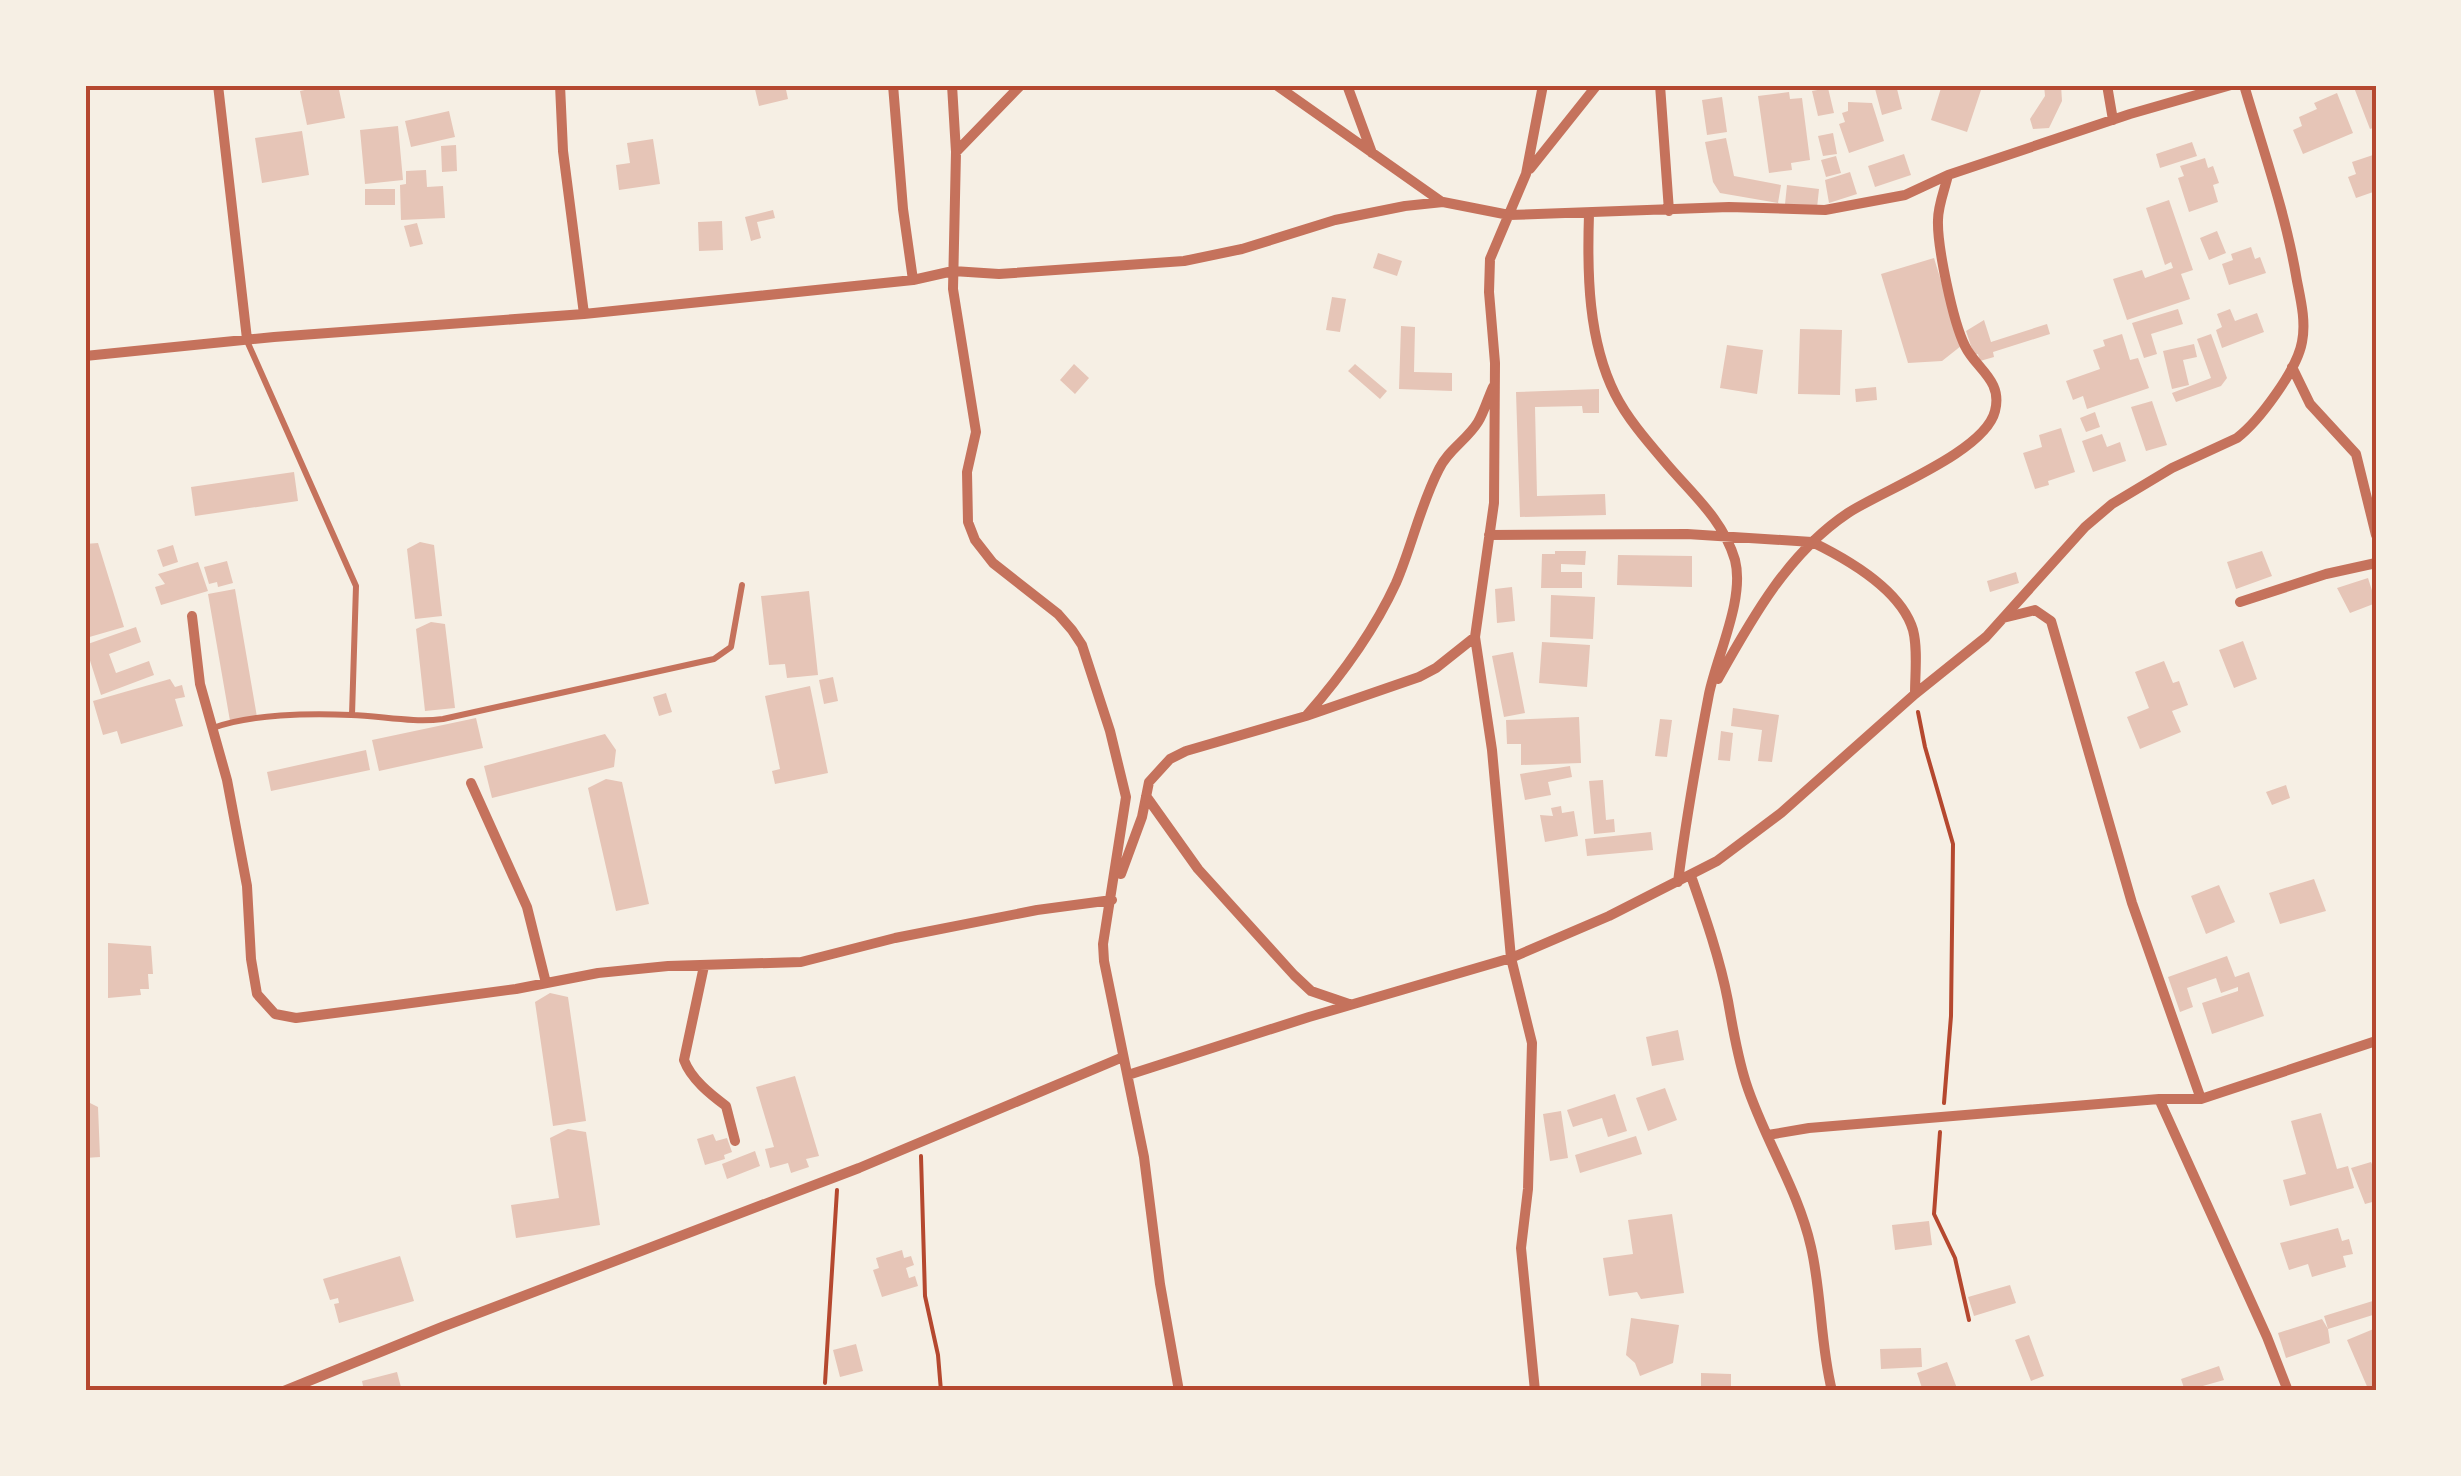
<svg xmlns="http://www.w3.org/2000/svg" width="2461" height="1476" viewBox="0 0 2461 1476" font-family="Barlow,sans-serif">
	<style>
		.building { fill: #e6c5b7 }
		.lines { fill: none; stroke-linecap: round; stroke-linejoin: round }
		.path { stroke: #b5482f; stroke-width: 4 }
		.service { stroke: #c5725c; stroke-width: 6 }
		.minor { stroke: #c5725c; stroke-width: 10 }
		.neatline { fill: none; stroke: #b5482f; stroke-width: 4 }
	</style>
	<rect width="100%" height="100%" fill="#f6efe4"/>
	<path class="building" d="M328,85H338L345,118L307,125L300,91Z
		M754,85H785L788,99L759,106Z
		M1874,85H1896L1902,109L1882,115Z
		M1942,85H1965L1981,90L1967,132L1931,120Z
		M2044,85H2061L2062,101L2049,128L2033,129L2030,119L2045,96Z
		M2353,85H2376V127L2370,129Z
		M1828,88L1834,113L1818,116L1812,91Z
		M1789,92L1790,99L1802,98L1810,160L1791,163L1792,170L1769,173L1758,96Z
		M2337,93L2353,133L2303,154L2293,130L2302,126L2299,117L2317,109L2314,103Z
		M1722,97L1727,132L1707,135L1702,100Z
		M1848,102L1872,103L1884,141L1849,153L1839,124L1845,122L1842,113L1848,111Z
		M449,111L455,137L411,147L405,121Z
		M398,126L403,180L365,184L360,130Z
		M302,131L309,175L262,183L255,138Z
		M1833,133L1837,154L1823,156L1818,136Z
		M1726,138L1734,176L1781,185L1778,203L1720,193L1713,182L1705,142Z
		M653,139L660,184L619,190L616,165L630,163L627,143Z
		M2192,142L2197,156L2160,168L2156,154Z
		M456,145L457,171L442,172L441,146Z
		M1904,154L1911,175L1875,187L1868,166Z
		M2376,154V191L2356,198L2348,177L2356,174L2352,162Z
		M1836,156L1841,173L1826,177L1821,160Z
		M2205,158L2208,168L2213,166L2219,183L2213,185L2218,202L2189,212L2178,178L2184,176L2180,166Z
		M426,170L427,187L443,186L445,218L401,220L400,185L406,184V171Z
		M1850,172L1857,194L1829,203L1825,180Z
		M1787,185L1819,189L1817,208L1785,204Z
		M365,189H395V205H365Z
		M2169,200L2193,270L2181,274L2190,299L2127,320L2113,279L2142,270L2145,278L2173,268L2171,262L2165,265L2146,208Z
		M773,210L775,218L757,222L761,238L751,241L745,217Z
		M722,221L723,250L699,251L698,222Z
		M417,223L423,244L410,247L404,226Z
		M2217,231L2226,253L2209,260L2200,238Z
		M2251,247L2255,259L2260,257L2266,273L2229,285L2222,264L2233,260L2231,254Z
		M1378,253L1402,261L1397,276L1373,268Z
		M1934,258L1961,346L1942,361L1908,363L1881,274Z
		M1332,297L1346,299L1340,332L1326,330Z
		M2178,309L2183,324L2151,334L2157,354L2144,358L2132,323Z
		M2230,309L2235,321L2257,313L2264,332L2222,348L2216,330L2222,327L2217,314Z
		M1984,320L1991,342L2047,324L2050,334L1993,352L1994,357L1980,361L1978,354L1974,355L1966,331Z
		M1401,326L1415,327L1414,372L1452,373V391L1399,389Z
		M1800,329L1842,330L1840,395L1798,394Z
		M2122,334L2130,360L2138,358L2149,388L2087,409L2083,396L2073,400L2066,381L2100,369L2093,350L2105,346L2103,340Z
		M2211,334L2227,378L2221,386L2176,402L2172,393L2211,378L2197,339Z
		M2194,344L2197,357L2183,360L2189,385L2172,389L2163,351Z
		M1727,345L1763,350L1757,394L1720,388Z
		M1074,364L1089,378L1075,394L1060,380Z
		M1355,364L1387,391L1380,399L1348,371Z
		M1876,387L1877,400L1856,402L1855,389Z
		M1599,389V413H1583L1582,406L1535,407L1537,496L1605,494L1606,515L1520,517L1516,392Z
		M2152,401L2167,445L2146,451L2131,407Z
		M2095,412L2100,427L2086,432L2080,418Z
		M2061,428L2075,472L2048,481L2049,485L2035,489L2023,453L2042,447L2039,435Z
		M2102,434L2107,447L2120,442L2126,461L2093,472L2082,441Z
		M294,472L298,501L195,516L191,487Z
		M420,542L434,545L442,616L415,619L407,549Z
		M98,543L124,627L86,638L85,544Z
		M173,545L178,562L163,567L157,550Z
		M1555,551H1586L1585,565L1561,564V572H1582V588H1541L1542,554H1555Z
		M2262,551L2272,576L2236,589L2227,562Z
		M1618,555L1692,556V587L1617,585Z
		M227,561L233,583L218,587L217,582L209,584L204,567Z
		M198,562L208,591L161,605L155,587L165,584L158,574Z
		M2016,572L2019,583L1990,592L1987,581Z
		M2368,578L2376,603L2350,613L2337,588Z
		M1512,587L1515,621L1497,623L1495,589Z
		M235,589L257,717L230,721L208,594Z
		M809,591L818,675L787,678L785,664L769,665L761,596Z
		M1551,595L1595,597L1593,639L1550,637Z
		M431,622L445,624L455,708L425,711L416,629Z
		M136,627L141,642L109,654L116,673L149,661L154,675L101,695L85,645Z
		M2243,641L2257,679L2234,688L2219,650Z
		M1542,642L1590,645L1587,687L1539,683Z
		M1513,652L1525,713L1504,717L1492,656Z
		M2164,661L2173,683L2179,681L2188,705L2172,711L2181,732L2140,749L2127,717L2149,708L2135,672Z
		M833,677L838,701L824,704L819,680Z
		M170,679L175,687L182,685L185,697L175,699L183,726L121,744L117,731L103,735L93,701Z
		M810,686L828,773L775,784L772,771L780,769L765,696Z
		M666,693L672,712L659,716L653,697Z
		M1733,708L1779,715L1772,762L1758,761L1762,730L1731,726Z
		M1579,717L1581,763L1521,765V744H1507L1506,720Z
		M476,718L483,748L379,771L372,740Z
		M1660,719L1672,720L1667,757L1655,756Z
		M1721,731L1733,733L1730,761L1718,760Z
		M605,734L616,750L614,767L492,798L484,766Z
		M366,750L370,770L271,791L267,772Z
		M1570,766L1572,777L1548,782L1551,795L1525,800L1520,774Z
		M606,779L622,782L649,904L616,911L588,788Z
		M1603,780L1606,820L1614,819L1615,832L1594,834L1589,781Z
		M2286,785L2290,798L2272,805L2266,792Z
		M1561,806L1562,813L1574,811L1578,836L1545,842L1540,815L1553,816L1551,808Z
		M1651,832L1653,850L1587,856L1585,839Z
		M2314,879L2326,911L2280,924L2269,893Z
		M2219,885L2235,922L2206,934L2191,896Z
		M108,943L151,946L153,974H148L149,989H140L141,995L108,998Z
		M2227,956L2235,977L2249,972L2264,1016L2212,1034L2202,1003L2238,991V987L2221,993L2216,978L2187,988L2193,1007L2180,1012L2168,977Z
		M550,993L568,997L586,1121L553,1126L535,1002Z
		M1678,1030L1684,1060L1652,1066L1646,1037Z
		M795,1076L819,1156L806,1159L809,1167L791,1173L788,1163L770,1168L765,1149L774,1147L756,1087Z
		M1665,1088L1677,1120L1648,1131L1636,1098Z
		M1615,1094L1627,1131L1608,1137L1602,1118L1573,1127L1567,1110Z
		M88,1102L98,1107L100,1157L85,1158Z
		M1561,1111L1568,1158L1550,1161L1543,1114Z
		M2321,1113L2337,1169L2348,1166L2354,1188L2290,1206L2283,1180L2306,1174L2291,1121Z
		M568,1129L586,1132L600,1225L516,1238L511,1205L559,1198L550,1138Z
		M713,1134L716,1141L727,1138L732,1152L724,1155L725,1159L705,1165L697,1139Z
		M1636,1136L1642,1154L1580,1173L1575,1155Z
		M755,1151L760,1166L727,1179L722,1164Z
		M2371,1162L2376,1173V1201L2365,1204L2351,1168Z
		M1672,1214L1684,1293L1641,1299L1637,1292L1609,1296L1603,1258L1633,1254L1628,1220Z
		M1929,1221L1932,1245L1895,1250L1892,1225Z
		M2338,1228L2342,1241L2349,1239L2353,1254L2343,1256L2346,1267L2312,1277L2308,1264L2289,1270L2280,1243Z
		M902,1250L904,1258L911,1256L914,1265L906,1268L909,1278L915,1276L918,1286L882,1297L873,1270L879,1268L876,1258Z
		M400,1256L414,1301L339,1323L334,1304L339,1303L338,1298L330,1300L323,1279Z
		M2010,1285L2016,1303L1974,1316L1968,1297Z
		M2376,1300V1314L2328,1329L2324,1316Z
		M1631,1318L1679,1325L1673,1363L1640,1376L1635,1363L1626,1355Z
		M2322,1319L2328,1329L2330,1343L2286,1358L2278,1333Z
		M2376,1328V1388L2369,1391L2347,1340Z
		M2029,1335L2044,1376L2031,1381L2015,1340Z
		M856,1344L863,1371L840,1377L833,1350Z
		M1921,1348L1922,1367L1881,1369L1880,1349Z
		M1947,1362L1958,1391H1923L1917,1373Z
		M2219,1366L2224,1380L2185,1391L2181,1379Z
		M397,1372L402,1391H364L362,1381Z
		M1701,1373L1731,1374V1390L1701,1389Z"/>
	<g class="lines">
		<path class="path" d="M1918,712L1925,747L1953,844L1951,1016L1944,1103
			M1940,1132L1934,1214L1955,1258L1969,1320
			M921,1156L925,1296L938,1355L941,1391
			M825,1383L837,1190"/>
		<path class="service" d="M247,341L356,586L352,715
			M213,728C249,714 311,713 351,715C382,716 412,723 443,719L714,659L731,647L742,585"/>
		<path class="minor" d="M218,85L247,339
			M560,85L563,151L584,314
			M893,85L903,209L913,280
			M952,85L956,152L953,289L976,432L967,472L968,522L975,540L993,563L1058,614L1072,630L1082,645L1110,731L1126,797L1103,944L1104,961L1144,1157L1160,1284L1179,1391
			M1276,85L1442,202
			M1347,85L1372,153
			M1660,85L1669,211
			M2107,85L2113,120
			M956,152L1021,85
			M1530,169L1597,85
			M1589,214C1587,273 1588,340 1615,394C1627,418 1647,441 1665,462C1691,493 1723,519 1735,560C1745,599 1717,655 1709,694C1697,757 1686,819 1678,882
			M85,356L274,337L584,314L913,280L953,271L999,274L1184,261L1242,249L1335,220L1405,206L1443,202L1509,215L1729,207L1825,210L1905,195L1948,175L2130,114L2231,85
			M2292,367L2310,404L2356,454L2376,535
			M1489,535L1687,534L1812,542C1847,559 1901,590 1913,630C1918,649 1915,674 1915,694
			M2240,602L2326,574L2376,563
			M192,616L200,684L227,780L247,886L251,959L257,994L275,1014L296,1018L389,1006L516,989L598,973L668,966L801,962L895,938L1037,910L1112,900
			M2003,618L2035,610L2051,621L2132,903L2201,1099
			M1718,679C1752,618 1788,553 1848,513C1883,490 1985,452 1995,411C2003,380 1976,369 1965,346C1953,322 1937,246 1938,220C1938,205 1945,189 1948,175
			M1306,716C1342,675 1373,633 1396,583C1412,546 1420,506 1439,469C1448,450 1467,440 1478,422C1484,412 1488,398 1493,387
			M471,783L527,907L546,983
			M1146,796L1198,869L1294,975L1311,991L1349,1004
			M1121,874L1142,817L1149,782L1170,759L1186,751L1306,716L1419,677L1436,668L1475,637
			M1691,876C1705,916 1720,959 1728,1001C1733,1029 1737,1055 1746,1083C1764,1139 1798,1189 1811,1247C1822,1295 1820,1343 1832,1391
			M704,966L684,1060C691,1079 710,1094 726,1106L735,1141
			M1128,1075L1309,1017L1511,958L1609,916L1717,861L1781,813L1915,694L1986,637L2085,527L2112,504L2172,468L2237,438C2259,421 2297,370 2302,342C2306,322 2301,301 2297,281C2286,214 2263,150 2244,85
			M2159,1099L2267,1337L2288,1391
			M1768,1135L1809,1128L2159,1099H2201L2376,1041
			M284,1391L442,1327L859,1168L1123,1057
			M1535,1391L1521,1248L1528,1189L1532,1043L1511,958L1492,750L1475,637L1494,503L1495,363L1489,292L1490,259L1526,174L1543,85"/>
	</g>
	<rect width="2461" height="1476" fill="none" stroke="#f6efe4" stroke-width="175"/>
	<rect x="88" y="88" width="2286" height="1300" class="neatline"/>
</svg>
